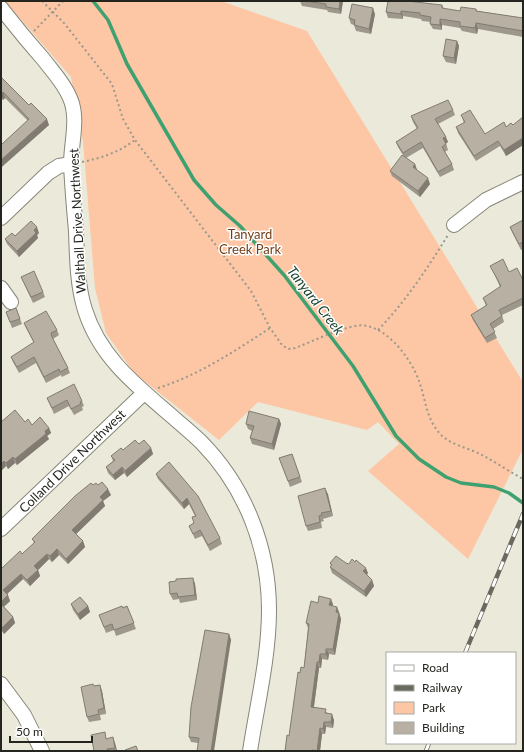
<svg xmlns="http://www.w3.org/2000/svg" width="524" height="752" viewBox="0 0 524 752" font-family="Lato,sans-serif">
	<style>
		.green { fill: #fdc6a4 }
		.lines { fill: none; stroke-linecap: round; stroke-linejoin: round }
		.stream { stroke: #3fa070; stroke-width: 3.5 }
		.minor-casing { stroke: #878678; stroke-width: 16 }
		.path { stroke: #99998d; stroke-width: 2; stroke-dasharray: 2 3; stroke-linecap: butt }
		.minor { stroke: #fff; stroke-width: 14 }
		.rail-casing { stroke: #69695f; stroke-width: 4.5 }
		.rail { stroke: #fff; stroke-width: 3; stroke-dasharray: 9; stroke-linecap: butt }
		.wall { fill: #9e978c }
		.shaded-wall { fill: #817b72 }
		.building { fill: #b8b0a3; stroke: #817b72 }
		.labels { text-anchor: middle; dominant-baseline: central; stroke-width: 3; stroke-linejoin: round; paint-order: stroke }
		.street-label { font-size: 13px; fill: #25251f; stroke: #fff }
		.park-label { font-size: 13px; fill: #723e18; stroke: #fff }
		.water-label { font-size: 14px; font-style: italic; fill: #1e4631; stroke: #fff }
	</style>
	<rect width="100%" height="100%" fill="#ebeada"/>
	<path class="green" d="M5,1H221L307,31L523,382V449L468,559L368,471L399,444L378,422L367,430L258,402L219,440L134,373L106,333L95,288L83,142L71,77Z"/>
	<g class="lines">
		<path class="stream" d="M93,1L108,20L127,64L194,180L216,205L240,226L284,275L353,366L396,436L419,459L446,477L461,483L494,487L509,493L523,503"/>
		<g class="minor-casing">
			<path id="minor" d="M1,8C15,26 29,43 44,60C53,72 64,83 70,98C79,118 71,143 71,164C72,186 74,209 76,231C77,257 77,285 85,310C100,358 137,386 174,418C183,426 193,434 202,443C245,487 269,548 269,610C269,657 257,705 250,751
				M1,218L48,173L59,166L71,164
				M454,225L486,200L523,182
				M1,288L11,302
				M1,529L144,393
				M1,684L24,715L42,751"/>
		</g>
		<path class="path" d="M42,1L64,23L112,84L123,119L135,140L251,291L270,328L282,345L288,349L295,348C314,341 335,330 355,326C383,320 411,358 419,381C425,397 426,416 437,430C447,445 468,447 484,456C497,463 510,472 523,479
			M34,31L63,1
			M82,162C102,158 119,152 135,140
			M378,330C406,301 427,269 448,235
			M158,388C199,375 235,351 270,328"/>
		<use href="#minor" class="minor"/>
		<g class="rail-casing">
			<path id="rail" d="M465,653L523,514
				M426,751L429,743"/>
		</g>
		<use href="#rail" class="rail"/>
	</g>
	<path class="wall" d="M300,1H343L341,14L328,12L327,10L302,6Z
		M442,5L444,9L460,11L476,9L477,11L523,18V37L478,29L477,34L462,31L460,28L442,25V30L433,29L430,24L431,22L422,21L421,19L403,16V19L388,18L386,12Z
		M375,14L371,34L356,31L354,25L351,24L349,18Z
		M457,41L459,46L456,64L446,62L443,56Z
		M1,77L49,125L5,164L28,121L5,98L3,100L1,98Z
		M453,110L455,115L438,124L448,142L446,143L448,150L445,152L452,164L454,170L440,177L423,148L406,158L415,164L417,170L430,184L420,197L392,176L390,171L403,155L398,147L396,142L417,129L413,122L411,116Z
		M461,115L485,134L506,127L513,125L523,117V145L506,156L500,146L476,161L458,133L456,127L464,123Z
		M523,220V249L521,250L512,232L510,227Z
		M39,233L37,235L38,238L19,257L7,244L5,239L15,236Z
		M490,266L509,272L523,280V305L502,315L504,322L493,329L497,338L487,343L473,320L471,315L486,306L483,298L500,287L493,271Z
		M21,277L43,292L45,297L33,303Z
		M16,308L22,324L12,328L6,312Z
		M24,323L57,330L59,335L53,339L68,368L70,373L62,377L61,375L46,383L36,363L19,373L13,362L11,357L34,343L26,328Z
		M47,398L82,401L84,406L82,407L83,410L74,415L69,406L54,414Z
		M279,419L281,424L274,450L252,444L250,438L252,431L248,429L246,424Z
		M1,422H25L32,425L49,428L51,433L47,436L49,439L17,465L15,463L8,469L6,466L1,471Z
		M139,444L151,448L153,454L127,477L124,473L115,480L108,473L106,467L113,461L111,456L123,450Z
		M292,454L302,482L290,487L279,458Z
		M169,462L220,538L222,544L210,551L202,536L195,539L189,526L194,523L195,516L189,504L184,509L158,479L156,474Z
		M93,485H98L111,495L103,501L105,506L76,534L83,541L85,547L68,564L59,555L52,562L49,559L38,570L40,576L30,586L23,579L7,594L10,601L4,607L13,617L15,623L4,634L1,630V569L22,554L34,543L32,539Z
		M325,488L333,516L323,519L324,521L321,522L322,528L308,531L306,526Z
		M330,563H346L368,573L367,575L372,580L374,586L366,597L332,573L330,567L331,566Z
		M193,578L195,584L197,600L180,603L179,599L173,600L170,594L176,581Z
		M318,603L333,604L332,606L339,612L341,619L335,655L329,654L328,660L322,659L321,668H319L314,707L328,713L334,720L333,728L326,727L325,734H322L320,751H285L289,736L300,673L304,668L308,628L306,623Z
		M71,604L88,606L90,612L80,620L73,610Z
		M127,606L136,629L116,636L114,630L106,633L99,615Z
		M229,634L231,640L198,743L191,742L189,737Z
		M100,685L102,691L106,714L100,715L101,720L89,722L87,717L94,686Z
		M107,739L115,743L117,751H94Z"/>
	<path class="shaded-wall" d="M340,1H343L341,14L339,9Z
		M373,8L375,14L371,34L369,29Z
		M401,11L403,16V19L401,14Z
		M440,19L442,25V30L440,25Z
		M476,23L478,29L477,34L475,28Z
		M457,41L459,46L456,64L454,58Z
		M3,92L5,98L3,100L1,94Z
		M47,119L49,125L5,164L1,168V160L3,158Z
		M446,137L448,142L445,144L443,138Z
		M523,138V145L506,156L504,150Z
		M415,164L417,170L415,173L413,167Z
		M428,178L430,184L420,197L418,191Z
		M37,227L39,233L37,235L38,238L19,257L17,251L34,230Z
		M279,419L281,424L274,450L272,444Z
		M49,428L51,433L47,436L49,439L17,465L15,459Z
		M151,448L153,454L127,477L125,471Z
		M13,457L15,463L8,469L6,463Z
		M4,461L6,466L1,471V464Z
		M122,467L124,473L115,480L113,475Z
		M325,488L328,494L333,516L331,511Z
		M108,489L111,495L103,501L105,506L74,536L72,530L100,497Z
		M187,498L189,504L184,509L182,503Z
		M83,541L85,547L68,564L66,559Z
		M57,549L59,555L52,562L50,556Z
		M47,554L49,559L36,572L34,566Z
		M366,568L368,573L365,577L363,571Z
		M38,570L40,576L30,586L27,580Z
		M21,574L23,579L5,596L3,590Z
		M193,578L195,584L197,600L195,595Z
		M372,580L374,586L366,597L364,591Z
		M8,595L10,601L2,608L1,605V602Z
		M331,599L333,604L332,611L329,605Z
		M88,606L90,612L80,620L78,614Z
		M337,607L339,612L338,618L336,612Z
		M339,613L341,619L335,655L333,649Z
		M13,617L15,623L4,634L2,628Z
		M229,634L231,640L214,751H211Z
		M326,649L329,654L328,660L326,654Z
		M320,654L322,659L321,668L319,662Z
		M317,662L319,668L313,713L311,707Z
		M100,685L102,691L106,714L104,708Z
		M332,714L334,720L333,728L331,722Z
		M324,722L326,727L325,734L323,729Z
		M320,728L322,734L320,751H317Z
		M113,737L115,743L117,751L115,748Z"/>
	<path class="building" d="M305,1H340L339,9L326,7V4Z
		M388,1H407L442,5V8L460,11L461,7L476,9V11L523,18V31L476,23L475,28L460,26V22L440,19V25L430,24L431,17L420,15V13L401,11V14L386,12Z
		M352,4L373,8L369,29L354,25L355,20L349,18Z
		M446,39L457,41L454,58L443,56Z
		M1,77L29,105L31,103L47,119L1,160V145L29,119L3,92L1,94Z
		M448,100L453,110L435,119L446,137L443,138L446,144L442,147L452,164L438,172L421,142L403,153L396,142L418,128L411,116Z
		M470,110L485,134L504,122L506,127L511,123L513,125L523,117V138L504,150L498,141L474,156L456,127L465,122L461,115Z
		M402,155L415,164L413,167L428,178L418,191L390,171Z
		M523,220V242L519,244L510,227Z
		M31,221L37,227L34,230L36,233L17,251L5,239L12,233L15,236Z
		M503,259L509,272L517,268L523,280V298L499,310L502,316L490,324L495,332L485,338L471,315L487,305L483,298L501,286L490,266Z
		M34,271L43,292L31,297L21,277Z
		M16,308L20,319L10,322L6,312Z
		M46,311L57,330L51,333L52,337L68,368L60,372L59,369L44,377L34,357L17,367L11,357L34,342L24,323Z
		M74,384L82,401L80,402L81,404L71,409L67,400L52,408L47,398Z
		M15,410L25,422L28,419L32,425L40,417L49,428L45,431L46,434L15,459L13,457L6,463L4,461L1,464V422Z
		M249,411L279,419L272,444L250,438L254,426L246,424Z
		M135,440L139,444L144,440L151,448L125,471L122,467L113,475L106,467L115,460L111,456L121,448L123,450Z
		M292,454L300,477L288,481L279,458Z
		M169,462L198,496L220,538L208,545L200,530L193,534L189,526L194,523L192,517L196,516L187,498L182,503L156,474Z
		M102,482L108,489L100,497L103,500L72,530L83,541L66,559L57,549L50,556L47,554L34,566L38,570L27,580L21,574L3,590L8,595L1,602V569L20,551L22,554L35,542L32,539L75,496L91,483L93,485L96,483L98,485Z
		M325,488L331,511L321,513L322,515L319,516L320,522L306,526L298,496Z
		M336,556L346,563L349,564L352,559L355,562L356,560L366,568L363,571L372,580L364,591L330,567L332,565L330,563Z
		M193,578L195,595L178,597L177,593L170,594L169,582L176,581V579Z
		M319,596L331,599L329,605L337,607L336,612L339,613L333,649H326V654H320L319,662H317L311,707L326,709L325,713L332,714L331,722H324L323,729L320,728L317,751L312,750V751H285L287,735L289,736L298,672L300,673L301,667L304,668L309,624L306,623L311,601L318,603Z
		M80,597L88,606L78,614L71,604Z
		M1,604L13,617L2,628L1,627Z
		M122,606L123,608L127,606L134,623L114,630L112,624L104,627L99,615Z
		M205,630L229,634L211,751H197L199,738L189,737L191,707Z
		M93,684L94,686L100,685L104,708L98,710L99,714L87,717L81,687Z
		M105,732L106,739L113,737L115,748L107,749L108,751H94L91,735Z
		M136,746L138,751H126L125,750Z"/>
	<g class="labels">
		<g class="street-label">
			<text transform="translate(77 221) rotate(-93)">Walthall Drive Northwest</text>
			<text transform="translate(72 461) rotate(-44)">Colland Drive Northwest</text>
		</g>
		<g class="park-label">
			<text x="250" y="234">Tanyard<tspan x="250" dy="15">Creek Park</tspan></text>
		</g>
		<g class="water-label">
			<text transform="translate(316 300) rotate(52)">Tanyard Creek</text>
		</g>
	</g>
	<rect width="524" height="752" fill="none" stroke="#25251f" stroke-width="4"/>
	<rect x="386" y="652" width="130" height="92" fill="#ffffff" stroke="#a8a8a5"/>
	<rect x="394" y="665" width="20" height="6" fill="#ffffff" stroke="#a8a8a5"/>
	<text x="422" y="672" font-size="12" fill="#25251f">Road</text>
	<rect x="394" y="685" width="20" height="6" fill="#69695f" stroke="#a8a8a5"/>
	<text x="422" y="692" font-size="12" fill="#25251f">Railway</text>
	<rect x="394" y="702" width="20" height="12" fill="#fdc6a4" stroke="#a8a8a5"/>
	<text x="422" y="712" font-size="12" fill="#25251f">Park</text>
	<rect x="394" y="722" width="20" height="12" fill="#b8b0a3" stroke="#a8a8a5"/>
	<text x="422" y="732" font-size="12" fill="#25251f">Building</text>
	<path d="M10 736v6h82v-6" fill="none" stroke="#25251f" stroke-width="2"/>
	<text x="16" y="736" font-size="12" fill="#25251f" stroke="#ffffff" stroke-width="3" paint-order="stroke">50 m</text>
</svg>
